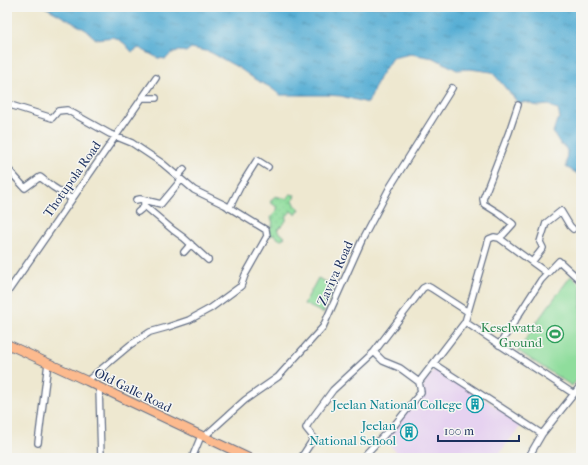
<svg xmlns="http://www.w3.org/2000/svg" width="588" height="465" viewBox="0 0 588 465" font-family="'IM FELL French Canon',serif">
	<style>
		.built { fill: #e6d2f0 }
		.grass { fill: #8fdd9c; stroke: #55867d }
		.park { fill: url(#park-dots); stroke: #55867d }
		.water { fill: url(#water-ripples); stroke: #396e99 }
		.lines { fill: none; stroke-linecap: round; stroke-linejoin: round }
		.minor-casing { stroke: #657086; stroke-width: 8 }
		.highway-casing { stroke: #657086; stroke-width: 10 }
		.minor { stroke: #fff; stroke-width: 5.5 }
		.highway { stroke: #fcba8e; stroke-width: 8 }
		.labels { text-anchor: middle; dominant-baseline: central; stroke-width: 3; stroke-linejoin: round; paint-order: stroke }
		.street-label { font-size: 13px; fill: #1b2f5e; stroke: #f6f6f2 }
		.leisure-label { font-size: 13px; fill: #27864d; stroke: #f6f6f2; text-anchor: end }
		.culture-label { font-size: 13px; fill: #0d838f; stroke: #f6f6f2; text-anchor: end }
	</style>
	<defs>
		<pattern id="park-dots" width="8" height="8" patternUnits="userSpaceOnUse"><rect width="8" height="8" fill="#8fdd9c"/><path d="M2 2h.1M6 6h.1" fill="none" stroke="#7bbe89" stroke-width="1.8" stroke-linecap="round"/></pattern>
		<pattern id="water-ripples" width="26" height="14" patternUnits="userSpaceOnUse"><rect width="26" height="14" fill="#57aed4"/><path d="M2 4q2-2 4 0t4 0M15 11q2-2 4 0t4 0" fill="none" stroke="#478eaf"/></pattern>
	</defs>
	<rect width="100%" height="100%" fill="#f6f6f2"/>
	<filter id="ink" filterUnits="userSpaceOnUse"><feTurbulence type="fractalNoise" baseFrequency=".025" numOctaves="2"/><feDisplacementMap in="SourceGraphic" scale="8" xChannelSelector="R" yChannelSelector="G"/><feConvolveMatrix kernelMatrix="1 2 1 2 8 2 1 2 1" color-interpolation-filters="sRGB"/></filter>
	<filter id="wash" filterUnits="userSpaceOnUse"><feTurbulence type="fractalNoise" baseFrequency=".012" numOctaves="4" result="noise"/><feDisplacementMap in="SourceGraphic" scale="16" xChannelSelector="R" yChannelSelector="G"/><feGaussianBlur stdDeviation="0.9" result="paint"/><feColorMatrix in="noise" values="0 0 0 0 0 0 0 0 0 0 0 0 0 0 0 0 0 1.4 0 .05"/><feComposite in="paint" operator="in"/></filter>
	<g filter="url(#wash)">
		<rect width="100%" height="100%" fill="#eee8d0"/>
		<path class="built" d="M436,368L522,424L496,458H434L422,450L417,458H401L384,438L422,393L424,383Z"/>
		<path class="grass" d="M571,276L581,285V375L572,386L518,351L541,316Z
			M318,278L335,286L323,313L304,304Z"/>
		<path class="park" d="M290,194L295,195L293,200L296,206L300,209L296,215L291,211L286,217V221L277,230L285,237L280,240L274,235L269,236V231L273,223L271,218L278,208L270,202L275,196L287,199Z"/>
		<path class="water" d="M45,7H581V176L566,167L567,151L565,147L561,145L553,132L557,120L560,118L558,110L549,105L537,106L526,102L519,104L492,72L470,69L457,70L434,58L411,54L392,58L379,78L368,103L341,96L327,95H280L270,87L256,80L239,68L210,52L191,48L186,52C176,50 173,51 166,59L158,58L139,48L132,52L124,43L114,37L96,39L86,30Z"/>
	</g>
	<g filter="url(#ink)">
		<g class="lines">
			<g class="minor-casing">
				<path id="minor" d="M142,98H156
					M7,104L52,118L58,111L67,110L110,134L132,143L162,163L194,190L225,205L266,230L267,236L245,275L241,286L211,308L189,320L168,327L150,332L130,345L87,381
					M7,168L25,188L40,177L53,187L72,199
					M178,176L184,169
					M136,200L140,199L161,204L181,180
					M144,200V207H146L173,230L184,238L208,260
					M229,208L232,203L240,187L257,160L268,167
					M138,212L144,207
					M499,238L547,273
					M184,252L191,244
					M532,262L543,248L540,242L546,223L561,211L570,226L573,229
					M7,293L156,78
					M465,322L574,394
					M499,345L509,330L541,280L559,261L581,281
					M374,352L383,361L400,368L419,382
					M434,364L542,434
					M99,387L101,458
					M204,437L245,400L278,377L323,327L362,240L390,187L452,88
					M38,443L48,363
					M192,458L201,436
					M233,458L236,452
					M301,458L314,438L306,428L308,424L333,390L374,352L423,288L427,286L431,288L468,312
					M362,458L385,434L393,427L421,392L419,382L465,322L489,239L494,237L499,238L504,234L513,224L500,214L484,204L483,199L509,132L518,105
					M528,458L542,434L581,385"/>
			</g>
			<g class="highway-casing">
				<path id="highway" d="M7,344L87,381L99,387L249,458"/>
			</g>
			<use href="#minor" class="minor"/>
			<use href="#highway" class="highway"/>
		</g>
	</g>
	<defs>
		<g id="stadium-ring" transform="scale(0.9)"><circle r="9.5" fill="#f6f6f2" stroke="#2e9e5b" stroke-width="1.5"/><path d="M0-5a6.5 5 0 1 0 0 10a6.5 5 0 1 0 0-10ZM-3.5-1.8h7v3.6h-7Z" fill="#2e9e5b"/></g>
		<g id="building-ring" transform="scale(0.9)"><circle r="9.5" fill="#f6f6f2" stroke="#0f9aa8" stroke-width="1.5"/><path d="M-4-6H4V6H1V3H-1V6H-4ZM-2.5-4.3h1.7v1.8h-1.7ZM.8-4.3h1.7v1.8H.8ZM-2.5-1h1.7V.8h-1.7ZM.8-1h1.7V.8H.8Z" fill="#0f9aa8"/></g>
	</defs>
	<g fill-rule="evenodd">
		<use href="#stadium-ring" x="555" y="334"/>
		<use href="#building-ring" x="475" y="404"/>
		<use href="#building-ring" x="409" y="432"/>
	</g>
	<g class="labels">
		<g class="street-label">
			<text transform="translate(72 179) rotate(-55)">Thotupola Road</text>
			<text transform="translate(335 273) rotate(-66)">Zaviya Road</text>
			<text transform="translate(133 390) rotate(26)">Old Galle Road</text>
		</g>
		<g class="leisure-label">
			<text x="542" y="327">Keselwatta<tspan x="542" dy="15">Ground</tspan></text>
		</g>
		<g class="culture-label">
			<text x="462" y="404">Jeelan National College</text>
			<text x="396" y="425">Jeelan<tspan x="396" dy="15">National School</tspan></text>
		</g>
	</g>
	<rect width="588" height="465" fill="none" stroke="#f6f6f2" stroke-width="24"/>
	<path d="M438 435v6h81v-6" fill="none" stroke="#1b2f5e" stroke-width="2"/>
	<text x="444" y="435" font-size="12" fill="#1b2f5e" stroke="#f6f6f2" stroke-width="3" paint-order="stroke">100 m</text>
</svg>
